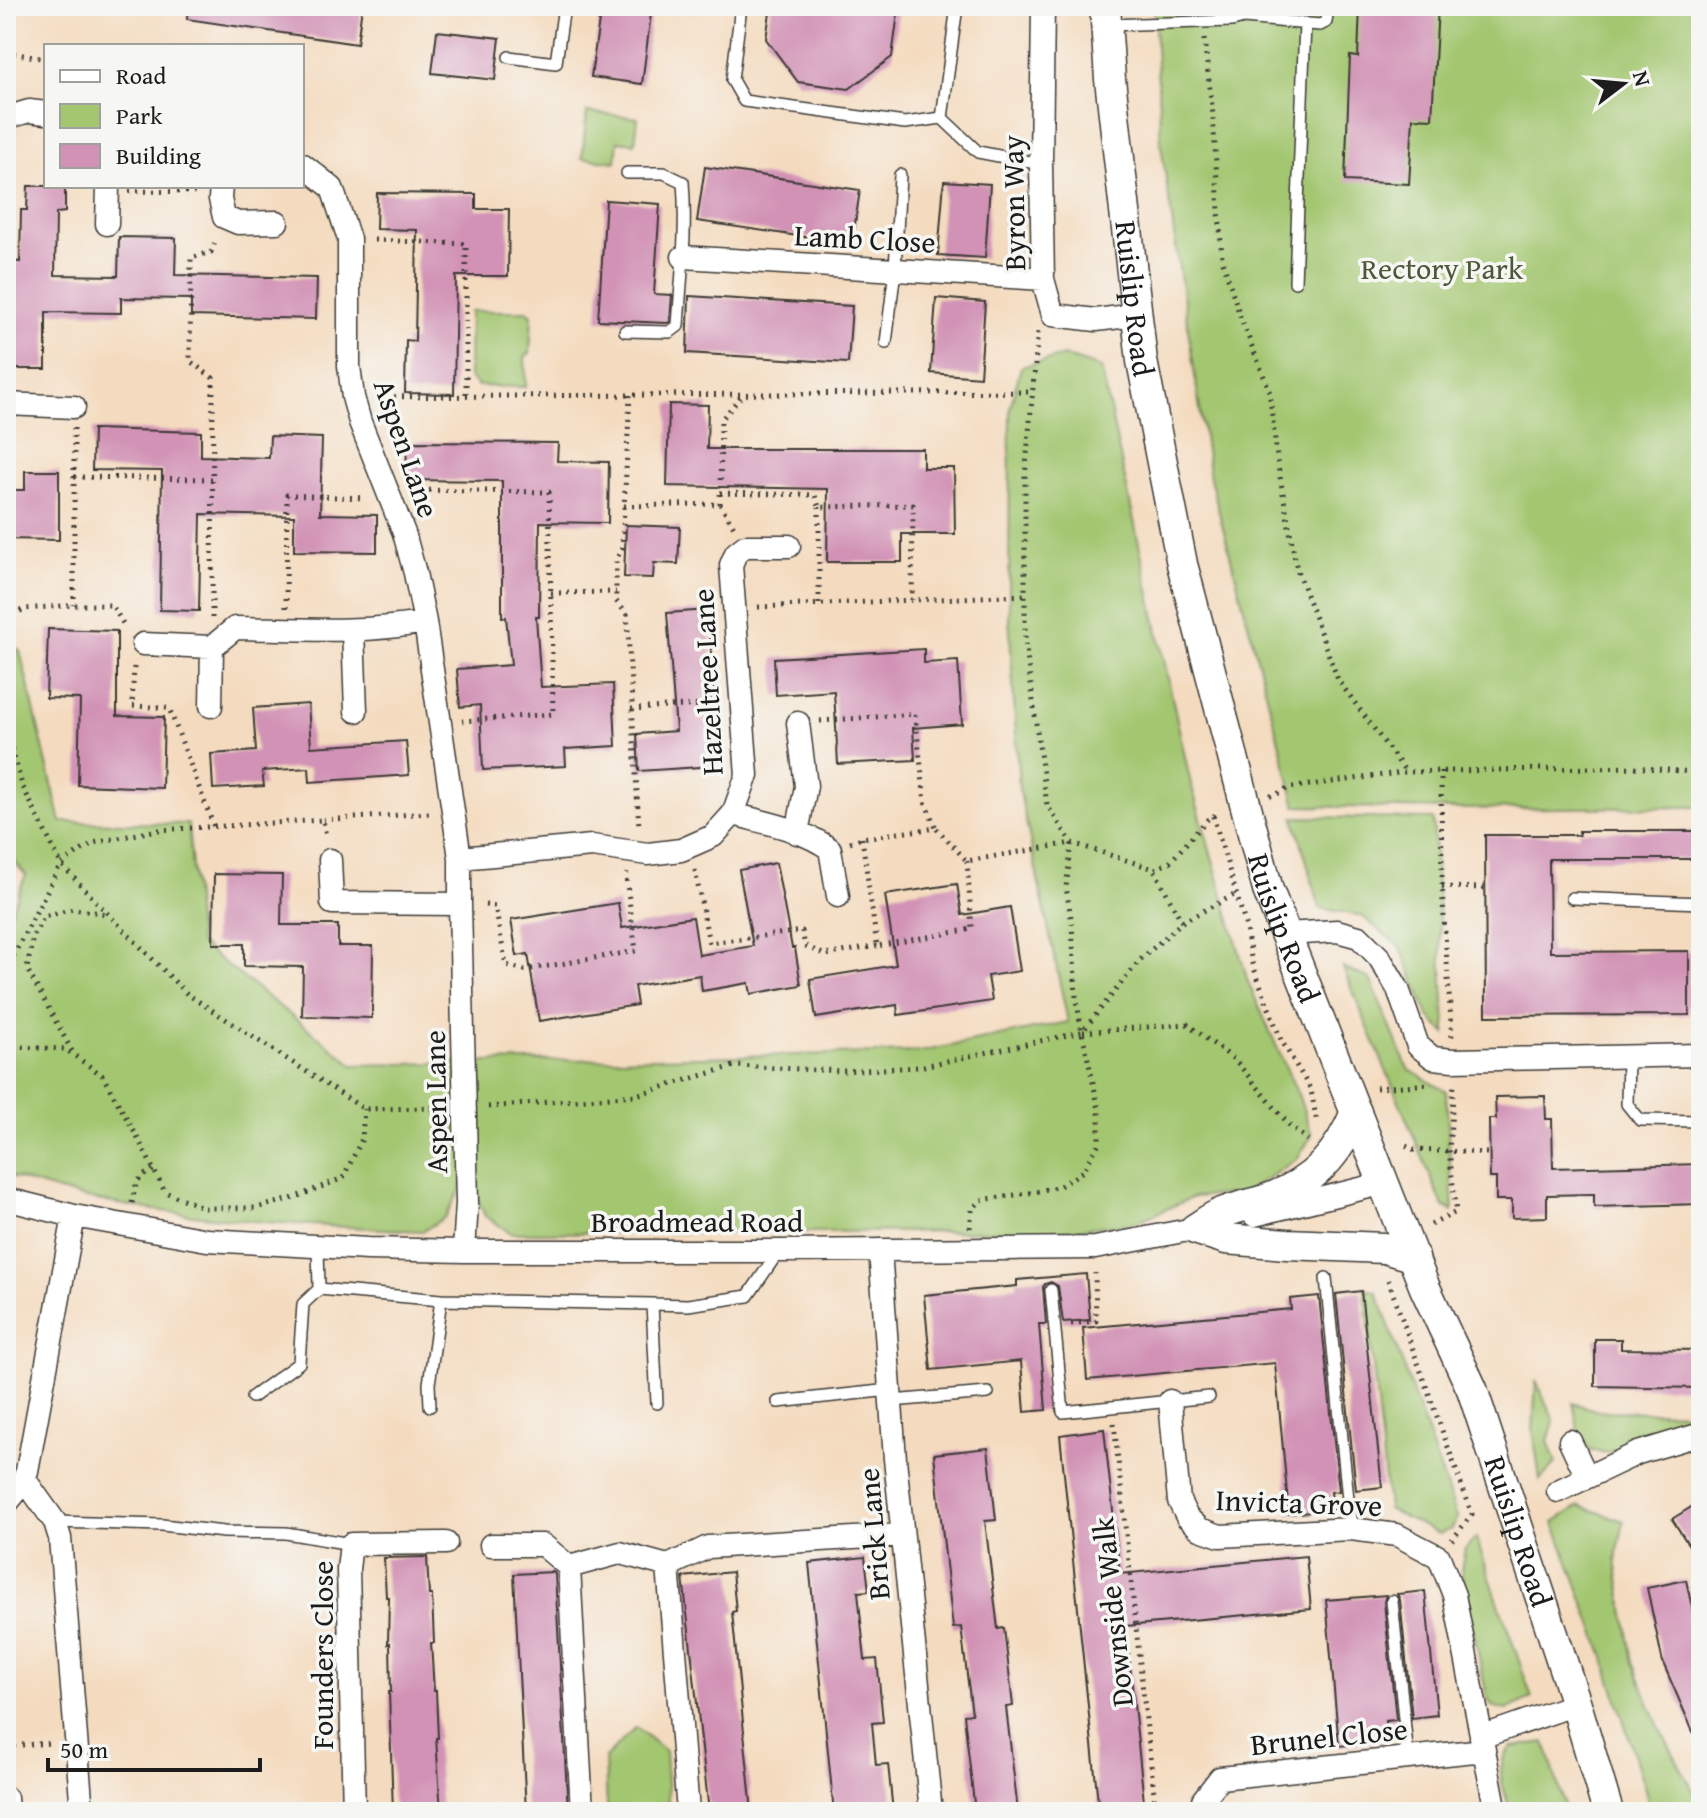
<svg xmlns="http://www.w3.org/2000/svg" width="1707" height="1818" viewBox="0 0 1707 1818" font-family="'Gentium Book Plus',serif">
	<style>
		.green { fill: #a3c670; stroke: #607146; stroke-width: 2 }
		.building { fill: #d192b5 }
		.lines { fill: none; stroke-linecap: round; stroke-linejoin: round }
		.lane-casing { stroke: #3c3934; stroke-width: 14 }
		.street-casing { stroke: #3c3934; stroke-width: 25 }
		.secondary-casing { stroke: #3c3934; stroke-width: 33 }
		.path { stroke: #3c3934; stroke-width: 5; stroke-dasharray: 2 6; stroke-linecap: butt }
		.lane { stroke: #fff; stroke-width: 11 }
		.street { stroke: #fff; stroke-width: 22 }
		.secondary { stroke: #fff; stroke-width: 30 }
		.labels { text-anchor: middle; dominant-baseline: central; stroke-width: 7; stroke-linejoin: round; paint-order: stroke }
		.street-label { font-size: 30px; fill: #1c1c1c; stroke: #f6f6f2 }
		.park-label { font-size: 30px; fill: #4b5839; stroke: #f6f6f2 }
	</style>
	<rect width="100%" height="100%" fill="#f6f6f2"/>
	<filter id="ink" filterUnits="userSpaceOnUse"><feTurbulence type="fractalNoise" baseFrequency=".0125" numOctaves="2"/><feDisplacementMap in="SourceGraphic" scale="16" xChannelSelector="R" yChannelSelector="G"/><feConvolveMatrix kernelMatrix="1 2 1 2 8 2 1 2 1" color-interpolation-filters="sRGB"/></filter>
	<filter id="wash" filterUnits="userSpaceOnUse"><feTurbulence type="fractalNoise" baseFrequency=".006" numOctaves="4" result="noise"/><feDisplacementMap in="SourceGraphic" scale="32" xChannelSelector="R" yChannelSelector="G"/><feGaussianBlur stdDeviation="1.8" result="paint"/><feColorMatrix in="noise" values="0 0 0 0 0 0 0 0 0 0 0 0 0 0 0 0 0 1.4 0 .05"/><feComposite in="paint" operator="in"/></filter>
	<g filter="url(#wash)">
		<rect width="100%" height="100%" fill="#f4dbbf"/>
		<path class="green" d="M1154,6H1701V807L1449,809L1296,806L1210,478L1161,145Z
			M587,112L638,118L635,143L618,141L616,162L582,158Z
			M470,311H527L532,315L530,353L525,357L526,387L478,386L469,377Z
			M1064,356L1101,368L1190,780L1248,982L1299,1097L1312,1135L1297,1159L1245,1193L1194,1197L1134,1223L1058,1231L511,1233L485,1216L468,1176L445,1217L423,1231C307,1225 191,1221 77,1196C53,1190 29,1182 6,1175V923L26,875L6,852V640L20,651L61,822L188,824L199,943L354,1065L920,1052L1068,1022L1019,788L1009,616L1010,408L1021,367Z
			M1294,817L1433,819L1446,1034L1429,1017L1401,948L1362,916L1320,908Z
			M1343,968L1370,979L1408,1069L1446,1091L1453,1211L1443,1206Z
			M1365,1288L1377,1292L1457,1517L1452,1529L1439,1534L1388,1509Z
			M1536,1381L1554,1421L1548,1441L1556,1463L1540,1480L1533,1429Z
			M1573,1403L1598,1411L1701,1413V1420L1656,1432L1607,1453L1588,1449L1578,1429Z
			M1579,1506L1624,1521L1616,1561L1633,1662L1658,1725L1701,1805V1812H1652L1603,1654L1554,1522Z
			M1476,1538L1532,1698L1506,1710L1492,1706L1487,1697L1461,1569L1465,1549Z
			M636,1727L665,1751L669,1812H607L605,1758Z
			M1545,1742L1566,1812H1511C1503,1787 1493,1769 1511,1747Z"/>
		<g id="blocks">
			<path class="building" d="M188,6H362L357,44L187,19Z
				M601,6H652L642,84L591,77Z
				M771,6H899L892,57L849,89L798,82L766,39Z
				M1360,6H1438L1432,119L1413,118L1409,184L1345,181L1350,56L1358,57Z
				M437,31L500,38L495,80L432,73Z
				M705,167L860,190L852,244L697,221Z
				M944,181L990,184L985,258L938,255Z
				M28,186H65V212L56,213L55,275L118,276L119,237L176,238L175,275L317,278L316,319L191,316V299L121,298V313L46,312V369H12V261L20,262L21,210H27Z
				M377,193L476,194V209H509L508,276H456L454,394L405,393L406,340L415,341L417,230L376,229Z
				M606,200L660,204L654,294L672,295L670,322L667,323L598,320Z
				M689,296L852,306L848,363L687,353Z
				M936,298L985,302L980,377L931,373Z
				M669,404L708,405L707,449H923V468H954L955,534H902V562H827L828,489L667,486Z
				M93,429L201,432V456L269,458L270,436L322,438L320,514L377,515V552L294,551V516L201,514L199,611L160,610L162,471L92,470Z
				M407,442L558,443L557,461L609,462L608,523L540,522L539,617H536L541,687L613,684L616,746L565,749L566,766L483,770L480,705L460,707L457,669L511,665L506,617H502V481L406,480Z
				M25,471H59V540L6,539V490H25Z
				M626,525L680,527L678,564L654,563L653,578L624,577Z
				M708,610L714,691H710L715,766L639,771L637,734L676,731L667,613Z
				M48,629L117,631V716L164,717L162,788L78,785L80,699L46,698Z
				M924,649V663L958,661L962,724L913,728L915,760L838,764L834,691L776,695L774,658Z
				M308,704L311,747L406,741L409,775L310,782L309,768L262,771L264,786L213,789L211,754L256,751L253,708Z
				M1579,831H1701V859H1549L1550,952L1689,951V1015L1486,1016L1485,835H1579Z
				M776,863L792,948H795L801,985L751,994L749,983L702,991L700,975L634,986L637,1005L539,1021L528,954L517,956L511,920L618,903L622,928L693,917L699,955L753,946L739,870Z
				M214,874L282,875L281,925H338V946H373L372,1018L302,1016L303,967L244,966V944H213Z
				M957,884L962,915L1010,907L1020,971L988,976L992,1001L898,1015L897,1005L816,1018L810,979L896,965L885,895Z
				M1545,1096L1546,1119H1552L1553,1168L1701,1164V1204L1594,1207V1194L1547,1195V1217L1512,1218V1200H1496V1178H1490L1489,1119H1496L1495,1097Z
				M1086,1274L1090,1320L1063,1322L1058,1286L1051,1282L1045,1284L1043,1287L1046,1324H1039L1046,1410L1025,1412L1021,1361L931,1370L924,1295L1017,1286V1280Z
				M1361,1291L1382,1487L1356,1490L1336,1294Z
				M1319,1296L1339,1491L1331,1492L1333,1510L1289,1514L1275,1363L1087,1380L1083,1328L1291,1309L1290,1299Z
				M1595,1339H1621V1349L1701,1350V1388L1595,1386Z
				M1104,1429L1120,1574L1306,1556L1311,1609L1126,1626L1145,1812H1099L1060,1435Z
				M988,1448L996,1520L985,1521L998,1629L1004,1628L1013,1706L1006,1707L1018,1812H975L964,1715L972,1714L961,1627L953,1628L934,1454Z
				M1701,1501V1564L1672,1519Z
				M427,1557L429,1595H432L434,1643H431L434,1691H436L438,1738H436L441,1812H393L389,1692H391L390,1643L388,1644L389,1597H386L384,1558Z
				M865,1557L869,1591L858,1592L865,1660L877,1659L883,1722L872,1723L876,1765L888,1764L893,1812H834L809,1563Z
				M553,1572L555,1574L568,1812H526L514,1574Z
				M732,1572L736,1611L732,1612L752,1812H709L683,1577Z
				M1686,1580L1701,1649V1750L1663,1663L1647,1588Z
				M1425,1591L1437,1715L1412,1718L1400,1600L1397,1594Z
				M1386,1595L1384,1602L1396,1720L1385,1721L1387,1741L1339,1746L1326,1600Z"/>
		</g>
	</g>
	<g filter="url(#ink)">
		<use href="#blocks" fill-opacity="0" stroke="#3c3934" stroke-width="2"/>
		<g class="lines">
			<g class="lane-casing">
				<path id="lane" d="M741,6L732,80L744,101L905,123L942,118L957,6
					M1244,18L1257,6
					M1107,25L1232,21L1244,18L1320,25L1326,22L1328,6
					M509,57L556,63L564,6
					M942,118L978,152L1041,164
					M1295,282L1305,23
					M625,331L670,332L678,326C681,278 687,230 683,182L664,173H627
					M886,343L895,270L900,175
					M1572,898L1701,903
					M1628,1056L1627,1104L1640,1120L1701,1121
					M318,1246L319,1289L441,1300L652,1304L688,1305L748,1296L779,1251
					M1326,1278L1351,1529
					M1051,1290L1063,1412L1209,1397
					M652,1304L657,1403
					M252,1397L299,1363L303,1304L319,1289
					M891,1401L988,1393
					M778,1402L890,1390
					M430,1406L429,1384L441,1300
					M55,1522L162,1525L224,1532L286,1533L351,1544
					M1392,1601L1408,1758"/>
			</g>
			<g class="street-casing">
				<path id="street" d="M1043,6L1041,164L1043,279L1053,315L1096,320L1136,315
					M6,118L29,111L46,113
					M302,164L332,188L349,239V366L353,397L360,422L404,533L415,573L425,622L460,858V904L467,1203L464,1251
					M221,186L220,199L224,217L238,223L277,222
					M107,224L108,186
					M683,257L1043,279
					M6,404L74,407
					M353,630L356,711
					M143,644L212,647L235,628C298,629 362,634 425,622
					M211,706L212,647
					M733,814C765,823 803,829 830,849L838,896
					M797,833L806,786L798,723
					M460,858L592,846L648,854L681,850L713,836L733,814L747,775L731,565L736,553L745,546H789
					M330,860L332,903L460,904
					M1285,934L1337,931L1359,937L1379,957L1398,989L1418,1046L1433,1058L1453,1060L1701,1055
					M6,1199L74,1216L207,1240L368,1249L464,1251H779L1095,1248L1209,1226
					M1254,1215L1385,1183
					M880,1250L895,1459L931,1812
					M1170,1401L1179,1501L1187,1517L1200,1529L1220,1536L1351,1529L1397,1535L1439,1557L1454,1595L1496,1812
					M1570,1441L1587,1477
					M25,1480L55,1522L60,1538L82,1812
					M1558,1491L1638,1453L1701,1434
					M6,1504L21,1486L27,1471L74,1216
					M491,1545H543L569,1567L620,1553L668,1566L708,1547L902,1535
					M668,1566L688,1812
					M569,1567L582,1812
					M1481,1737L1576,1704
					M6,1798L7,1812
					M354,1812L348,1569L351,1544L446,1543
					M1205,1812L1203,1800L1220,1778L1484,1750"/>
			</g>
			<g class="secondary-casing">
				<g id="secondary">
					<path id="s1" d="M1105,6L1110,79L1142,361L1182,564L1268,890L1425,1288L1472,1389L1576,1704L1608,1812"/>
					<path d="M1356,1112C1339,1154 1314,1182 1270,1198C1254,1204 1237,1207 1222,1213C1212,1217 1203,1224 1195,1229L1226,1239L1287,1244L1384,1248L1414,1257"/>
				</g>
			</g>
			<path class="path" d="M1204,39L1213,115L1222,259L1241,319L1269,389L1278,466L1297,570L1338,680L1406,772
				M6,52L46,59
				M129,191L199,192
				M374,240L466,244V396
				M630,395L622,547L616,561V601L627,614L639,829
				M378,397L1033,392
				M74,428V605
				M74,477L212,479
				M413,490L549,492L553,714L462,721
				M720,493L815,495L819,507L913,505L912,600
				M720,504L734,527
				M624,506L720,504L721,420L743,394
				M551,593L616,592
				M819,604V507
				M758,607L1025,595
				M286,608L287,495L364,498
				M212,618L213,378L190,361L191,258L211,252L216,239
				M6,619L24,609L74,605H112L125,627
				M134,667L132,706L169,708L214,827
				M631,709L720,704
				M820,721L915,714L925,802L936,828
				M6,726L22,785L61,864L108,914L187,994L364,1109L442,1108
				M1441,771L1442,887L1452,1038
				M1270,796L1282,792L1288,788L1406,772L1635,767L1701,773
				M1213,816L1245,923L1252,963L1281,1040L1311,1090L1317,1123
				M323,820L430,813
				M862,838L877,946L972,929L967,861
				M850,842L862,838L936,828L967,861L1072,843L1066,887L1072,924L1076,997L1082,1032L1099,1110V1143L1083,1171L1060,1186L1035,1192L981,1200L972,1210L970,1228
				M1155,869L1170,862L1207,820L1215,815
				M695,870L709,943L802,931L805,946L825,955L877,946
				M1442,887L1485,888
				M485,905L495,906L506,965L525,970L636,951L626,877L627,873
				M1182,922L1236,894
				M6,970L61,864L93,843L158,830L323,820L326,837
				M1083,1032L1187,1024L1235,1060L1290,1126L1308,1140
				M6,1049L16,1047L65,1049L102,1075L135,1133L165,1192L205,1208H256L291,1199L343,1178L362,1139L364,1109
				M72,1051L27,969L33,936L44,917L73,909L107,914
				M1376,1088L1430,1084
				M488,1107L636,1095L734,1066L843,1071L919,1067L1082,1032L1140,960L1182,922L1154,869L1072,843L1047,805L1025,641V477L1038,332
				M1406,1146L1414,1150L1490,1153
				M132,1203C136,1184 135,1178 154,1170
				M1431,1225L1456,1212L1449,1150L1454,1084
				M1388,1280L1472,1514L1452,1540
				M1071,1324L1096,1321L1095,1273
				M1114,1423L1156,1812
				M6,1746L53,1743"/>
			<use href="#lane" class="lane"/>
			<use href="#street" class="street"/>
			<use href="#secondary" class="secondary"/>
		</g>
	</g>
	<g class="labels">
		<g class="street-label">
			<text transform="translate(1013 203) rotate(-91)">Byron Way</text>
			<text transform="translate(865 238) rotate(3)">Lamb Close</text>
			<text stroke="none"><textPath href="#s1" startOffset="294">Ruislip Road</textPath></text>
			<text transform="translate(407 448) rotate(71)">Aspen Lane</text>
			<text transform="translate(707 682) rotate(-93)">Hazeltree Lane</text>
			<text stroke="none"><textPath href="#s1" startOffset="942">Ruislip Road</textPath></text>
			<text transform="translate(435 1102) rotate(-91)">Aspen Lane</text>
			<text x="697" y="1221">Broadmead Road</text>
			<text transform="translate(1299 1502) rotate(2)">Invicta Grove</text>
			<text stroke="none"><textPath href="#s1" startOffset="1590">Ruislip Road</textPath></text>
			<text transform="translate(873 1534) rotate(-95)">Brick Lane</text>
			<text transform="translate(1112 1612) rotate(-96)">Downside Walk</text>
			<text transform="translate(322 1655) rotate(-90)">Founders Close</text>
			<text transform="translate(1329 1736) rotate(-6)">Brunel Close</text>
		</g>
		<g class="park-label">
			<text x="1442" y="268">Rectory Park</text>
		</g>
	</g>
	<rect width="1707" height="1818" fill="none" stroke="#f6f6f2" stroke-width="32"/>
	<rect x="44" y="44" width="260" height="144" fill="#f6f6f2" stroke="#9f9f9c" stroke-width="2"/>
	<rect x="60" y="70" width="40" height="12" fill="#ffffff" stroke="#9f9f9c" stroke-width="2"/>
	<text x="116" y="84" font-size="24" fill="#1c1c1c">Road</text>
	<rect x="60" y="104" width="40" height="24" fill="#a3c670" stroke="#9f9f9c" stroke-width="2"/>
	<text x="116" y="124" font-size="24" fill="#1c1c1c">Park</text>
	<rect x="60" y="144" width="40" height="24" fill="#d192b5" stroke="#9f9f9c" stroke-width="2"/>
	<text x="116" y="164" font-size="24" fill="#1c1c1c">Building</text>
	<g transform="translate(1623 84) rotate(74)" stroke="#f6f6f2" stroke-width="6" paint-order="stroke">
	<path d="M0-6L14 30L0 20L-14 30Z" fill="#1c1c1c"/>
	<text y="-12" font-size="22" font-weight="bold" text-anchor="middle" fill="#1c1c1c">N</text>
	</g>
	<path d="M48 1758v12h212v-12" fill="none" stroke="#1c1c1c" stroke-width="4"/>
	<text x="60" y="1758" font-size="24" fill="#1c1c1c" stroke="#f6f6f2" stroke-width="6" paint-order="stroke">50 m</text>
</svg>
